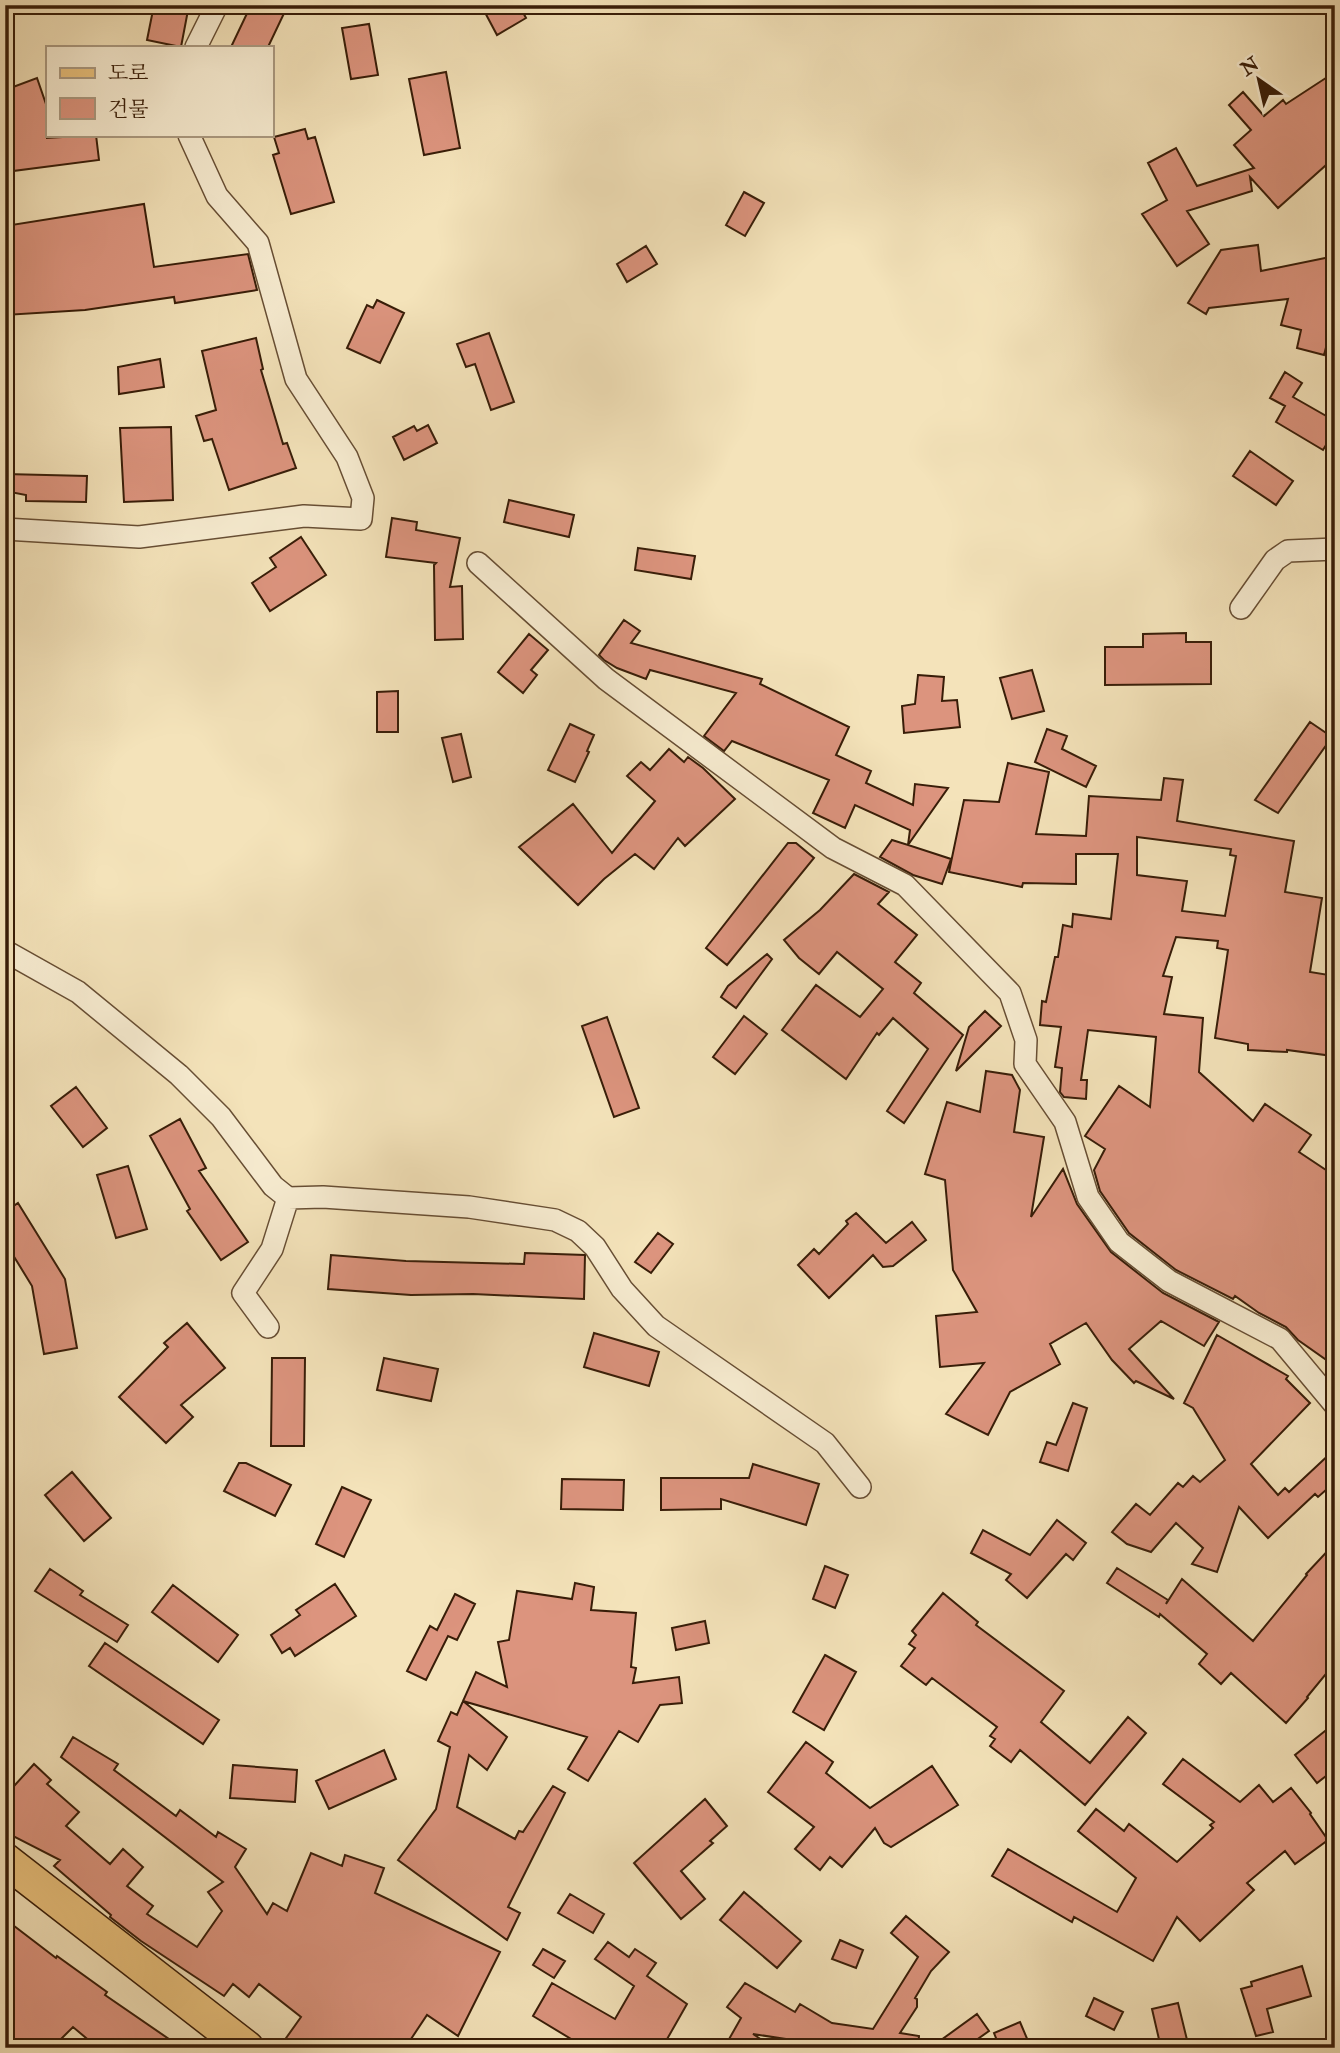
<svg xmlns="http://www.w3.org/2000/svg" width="1340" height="2053" viewBox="0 0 1340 2053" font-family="'IM FELL Double Pica','Noto Serif KR',serif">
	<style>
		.building { fill: #dc947e; stroke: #381d08; stroke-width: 2; fill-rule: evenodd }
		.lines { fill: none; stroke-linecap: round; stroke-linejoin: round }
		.street-casing { stroke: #674e34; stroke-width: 24 }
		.primary-casing { stroke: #381d08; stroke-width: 36 }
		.street { stroke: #f8edd2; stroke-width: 21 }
		.primary { stroke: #eac27d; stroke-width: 33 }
	</style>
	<rect width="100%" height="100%" fill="#f4e3ba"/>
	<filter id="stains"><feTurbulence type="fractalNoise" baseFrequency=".00286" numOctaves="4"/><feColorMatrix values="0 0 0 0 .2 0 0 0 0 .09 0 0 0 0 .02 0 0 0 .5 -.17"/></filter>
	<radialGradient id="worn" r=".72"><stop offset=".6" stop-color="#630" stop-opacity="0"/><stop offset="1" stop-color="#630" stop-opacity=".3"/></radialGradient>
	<path class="building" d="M154,5H189L181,47L147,40Z
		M251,5H288L268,47H231Z
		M481,5H519L526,18L497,35Z
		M369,24L378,75L351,79L342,28Z
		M446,72L460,148L424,155L409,79Z
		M1335,72V157L1278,208L1250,177L1252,191L1187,211L1209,244L1177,266L1142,214L1167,200L1148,163L1176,148L1197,186L1254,168L1234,145L1251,130L1229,105L1243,92L1264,116L1283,100L1286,104Z
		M37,78L47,107V138L96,135L99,160L5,172V90Z
		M305,129L308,139L315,137L334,202L291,214L273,155L279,153L274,137Z
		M744,192L764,203L745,236L726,225Z
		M144,204L154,267L248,254L257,290L175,303L174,297L85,310L5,315V226Z
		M1258,245L1261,271L1335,256V313L1324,355L1297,348L1301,330L1281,325L1288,299L1209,308L1206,314L1188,303L1221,250Z
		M646,246L657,264L627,282L617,264Z
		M377,300L404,313L380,363L347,348L367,305L373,308Z
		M489,333L514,402L491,410L475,364L466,367L457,344Z
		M256,338L263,369L261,370L283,444L287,443L296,468L229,490L212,439L204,441L196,416L216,410L202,351Z
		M160,359L164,387L119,394L118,367Z
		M1285,372L1302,383L1293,397L1335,421V430L1323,450L1276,422L1285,406L1270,398Z
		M428,425L437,443L404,460L393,437L414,426L417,431Z
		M171,427L173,500L124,502L120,428Z
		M1250,451L1293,481L1276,505L1233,476Z
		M5,474L87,476L86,502L26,501V495L5,491Z
		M509,500L574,515L569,537L504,522Z
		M392,518L417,522L416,530L460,538L450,587L462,586L463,639L435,640L434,565L436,563L386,557Z
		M301,537L326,575L270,611L252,583L276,567L270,558Z
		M638,548L695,556L691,579L635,570Z
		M624,620L640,631L631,643L762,679L760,684L849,727L836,755L871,771L866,783L913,805L915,784L948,788L908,845L951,859L942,884L913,875L880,857L892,840L908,845L910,830L855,805L845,828L813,813L829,780L732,741L724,751L704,736L736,693L650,670L646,679L617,668L604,660L599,655Z
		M1186,633V642H1211V684L1105,685V647H1143V634Z
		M529,634L548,650L531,670L537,675L523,693L498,672Z
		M1032,670L1044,711L1012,719L1000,678Z
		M918,675L944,677L942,701L957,700L960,727L904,733L902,706L915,704Z
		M398,691V732H377V692Z
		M1310,722L1332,737L1278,813L1255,800Z
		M570,724L594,735L587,751L589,752L575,782L548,770Z
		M1047,729L1067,736L1062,749L1096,766L1086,787L1035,762Z
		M461,734L471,777L453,782L442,738Z
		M669,749L684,762L688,757L703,768L735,799L685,846L678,838L654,869L635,854L604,879L578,905L519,847L573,804L612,853L655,801L627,776L641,762L650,770Z
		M1008,763L1049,772L1036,834L1086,836L1089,796L1161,800L1164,778L1183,780L1177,821L1294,841L1285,892L1322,898L1310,972L1335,976L1333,1056L1287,1050V1052L1248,1050V1044L1215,1038L1228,950L1217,948L1218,941L1176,937L1163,976L1172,977L1164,1014L1203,1018L1199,1072L1253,1121L1265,1104L1311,1135L1299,1152L1335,1176V1366L1298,1340L1286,1327L1259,1313L1235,1296L1233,1299L1176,1270L1129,1233L1100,1191L1094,1170L1105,1149L1085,1136L1119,1086L1150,1107L1156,1037L1088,1030L1081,1080H1087L1086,1099L1064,1097L1060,1092L1062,1068L1055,1067L1061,1027L1040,1025L1042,1001L1046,1002L1055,957H1058L1063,925L1072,927L1073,914L1111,919L1118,854H1076V884L1023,883L1022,887L949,872L964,800L999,802ZM1137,837L1231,849L1230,855L1236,856L1225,916L1182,911L1187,881L1137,875Z
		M788,843H796L814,858L727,965L706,948Z
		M854,874L889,892L878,904L917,935L895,962L921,983L914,993L963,1035L904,1123L887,1111L928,1049L893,1018L879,1035L877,1033L846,1079L782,1030L816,985L860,1017L883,989L837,952L819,974L799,958L784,940L820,910Z
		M767,954L772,959L736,1008L721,997L728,986Z
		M985,1011L1001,1026L956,1071L969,1027Z
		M744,1016L767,1034L735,1074L713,1057Z
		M607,1017L639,1108L614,1117L582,1026Z
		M986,1071L1012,1075L1020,1090L1014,1132L1044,1137L1031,1217L1063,1169L1077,1204L1111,1252L1163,1293L1219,1322L1204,1346L1161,1321L1129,1349L1174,1399L1136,1381L1134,1383L1112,1360L1086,1323L1050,1344L1060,1364L1010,1392L988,1435L946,1414L984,1363L940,1367L936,1316L977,1312L953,1270L945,1180L925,1174L947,1102L980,1112Z
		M76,1087L107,1128L83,1147L51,1106Z
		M180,1119L206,1168L199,1171L248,1242L221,1260L187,1211L190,1209L150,1136Z
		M128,1166L147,1229L116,1238L97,1175Z
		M18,1203L65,1279L77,1348L44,1354L32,1286L5,1242V1212Z
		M856,1213L886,1243L912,1222L926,1240L893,1266L883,1267L873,1255L829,1298L798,1265L814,1249L819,1254L848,1224L846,1221Z
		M658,1233L673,1244L651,1273L635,1262Z
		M525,1253L585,1255L584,1299L473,1294L411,1295L328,1289L331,1255L406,1261L524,1264Z
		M187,1323L225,1368L181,1405L193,1417L166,1443L119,1397L168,1347L164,1343Z
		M594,1333L659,1352L649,1386L584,1367Z
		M1217,1335L1288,1376L1286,1379L1310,1403L1251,1464L1278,1495L1285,1488L1289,1492L1335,1449V1482L1318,1497L1315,1494L1268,1538L1239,1507L1217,1572L1192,1564L1203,1548L1176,1523L1151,1552L1127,1544L1112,1532L1136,1504L1150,1515L1178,1483L1183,1487L1193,1476L1200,1482L1225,1460L1193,1408L1184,1403Z
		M272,1358H305L304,1446H271Z
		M384,1358L438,1369L431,1401L377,1390Z
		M1073,1403L1087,1408L1068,1471L1040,1462L1047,1442L1056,1445Z
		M239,1463H246L291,1485L275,1516L224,1491Z
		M753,1464L819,1484L806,1525L721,1499V1509L661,1510V1478H749Z
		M72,1472L111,1518L84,1541L45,1495Z
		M562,1479L624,1480L623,1510L561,1509Z
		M342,1487L371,1500L344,1557L316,1544Z
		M1057,1520L1086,1543L1073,1560L1066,1554L1027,1598L1006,1580L1011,1574L971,1553L983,1530L1030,1555Z
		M1335,1543V1663L1307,1697L1308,1698L1286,1723L1231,1673L1221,1684L1199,1664L1207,1654L1160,1614L1159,1617L1107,1583L1117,1568L1168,1600L1166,1604L1182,1579L1253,1641L1307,1575L1306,1574Z
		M825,1566L848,1575L835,1608L813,1599Z
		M50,1569L83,1591L80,1595L128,1625L117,1642L35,1591Z
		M575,1583L594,1587L591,1610L636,1613L631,1667L636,1668L633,1683L679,1677L682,1703L660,1705L638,1742L619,1731L588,1781L568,1769L587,1737L463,1701L476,1672L507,1687L498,1642L509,1640L517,1591L572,1599Z
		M335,1584L356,1616L295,1656L290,1648L282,1653L271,1635L300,1615L296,1610Z
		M173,1585L238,1635L218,1662L152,1612Z
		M943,1593L978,1622L976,1625L1064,1691L1041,1722L1090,1763L1128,1717L1146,1733L1085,1805L1020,1750L1011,1762L990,1746L995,1739L990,1736L997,1727L932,1678L926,1685L901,1666L915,1648L909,1644L916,1635L912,1631Z
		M455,1594L475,1604L457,1640L448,1636L426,1680L407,1671L430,1626L437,1630Z
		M705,1621L709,1643L676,1650L672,1628Z
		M105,1643L219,1720L203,1744L89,1666Z
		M825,1655L856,1672L824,1730L793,1712Z
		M463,1701L507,1737L487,1770L469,1755L457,1807L515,1839L519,1831L523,1832L553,1786L565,1793L508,1907L520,1913L507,1940L398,1860L436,1809L450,1747L438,1741L451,1712L457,1715Z
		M1335,1723V1769L1317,1783L1295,1755Z
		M73,1737L118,1764L114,1770L176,1816L180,1810L216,1837L218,1832L246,1849L235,1867L267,1914L273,1903L287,1911L311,1853L342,1866L345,1855L384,1868L375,1893L500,1952L458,2036L427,2015L405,2048H279L301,2017L259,1984L249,1997L233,1984L224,1996L141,1941L110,1917L111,1915L54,1866L60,1860L5,1832V1796L34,1764L51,1780L47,1784L79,1812L66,1826L110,1864L123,1849L143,1867L127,1886L153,1906L147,1914L197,1947L222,1911L208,1892L223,1882L61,1757Z
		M806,1742L833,1762L826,1773L870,1808L932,1766L958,1805L891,1847L884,1843L875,1828L842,1867L830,1857L820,1870L795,1849L814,1827L768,1792Z
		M384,1750L396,1779L329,1809L316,1781Z
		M1183,1759L1240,1802L1259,1785L1273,1802L1291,1788L1311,1813L1310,1814L1328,1840L1295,1864L1285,1851L1247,1883L1254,1890L1200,1941L1177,1917L1153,1961L1074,1917L1072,1922L992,1876L1008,1849L1117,1912L1136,1878L1078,1831L1096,1809L1124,1831L1129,1824L1177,1862L1213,1828L1210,1825L1214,1822L1163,1784Z
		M233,1765L297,1770L295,1802L230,1798Z
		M705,1799L727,1826L710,1841L713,1843L681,1871L705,1899L681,1919L634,1863Z
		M744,1892L801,1941L777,1968L720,1920Z
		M570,1894L604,1914L593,1933L558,1913Z
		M906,1916L949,1952L931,1971L915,1998L917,1999V2007L900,2033L919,2036L918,2048H844L753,2034L774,2048H724L741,2018L727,2007L745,1983L795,2012L800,2004L832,2023L873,2029L918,1957L891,1933Z
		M5,1919L56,1958L57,1956L107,1992L105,1995L182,2048H114L104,2041L98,2048L73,2027L52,2048H5Z
		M840,1940L863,1950L856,1968L832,1959Z
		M608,1942L629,1957L635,1949L656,1963L647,1976L687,2004L662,2048H586L533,2016L552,1983L615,2019L634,1986L595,1959Z
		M543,1949L565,1961L554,1978L533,1965Z
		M1302,1966L1311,1996L1267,2009L1273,2032L1256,2036L1241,1989L1252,1986L1251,1982Z
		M1094,1998L1123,2012L1114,2030L1086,2016Z
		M1178,2003L1189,2048H1161L1152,2009Z
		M977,2014L989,2031L965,2048H930Z
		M1020,2022L1031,2048H1000L994,2033Z"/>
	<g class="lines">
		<g class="street-casing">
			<path id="street" d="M196,47L217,5
				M5,529L139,537L304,516L361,519L363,498L347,457L296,379L258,243L217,196L189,135
				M478,563L606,679L833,848L905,885L1010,993L1026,1040L1025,1064L1065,1122L1088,1197L1119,1242L1169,1281L1280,1339L1335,1405
				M1241,608L1275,560L1288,551L1335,549
				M5,951L78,992L179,1075L221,1117L273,1186L288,1198L323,1197L469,1207L555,1220L578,1231L595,1247L622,1289L656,1326L825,1443L860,1487
				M268,1327L243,1293L272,1249L288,1198"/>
		</g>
		<g class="primary-casing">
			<path id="primary" d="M5,1860L247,2048"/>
		</g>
		<use href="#street" class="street"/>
		<use href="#primary" class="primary"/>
	</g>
	<rect width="1340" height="2053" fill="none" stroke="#f4e3ba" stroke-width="28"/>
	<rect x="7" y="7" width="1326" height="2039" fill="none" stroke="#381d08" stroke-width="3.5"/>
	<rect x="14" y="14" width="1312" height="2025" fill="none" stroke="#381d08" stroke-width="2"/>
	<rect x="46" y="46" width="228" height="91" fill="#f8edd2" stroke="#ab9a81" stroke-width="2"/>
	<rect x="60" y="68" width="35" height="10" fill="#eac27d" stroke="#ab9a81" stroke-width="2"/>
	<text x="108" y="80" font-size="21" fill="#381d08">도로</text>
	<rect x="60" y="98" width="35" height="21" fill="#dc947e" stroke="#ab9a81" stroke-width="2"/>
	<text x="108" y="116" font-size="21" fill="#381d08">건물</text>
	<g transform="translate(1259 80) rotate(326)" stroke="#f8edd2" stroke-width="5" paint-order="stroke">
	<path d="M0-5L12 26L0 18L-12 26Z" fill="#381d08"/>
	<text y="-10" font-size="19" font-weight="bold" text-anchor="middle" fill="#381d08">N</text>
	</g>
	<rect width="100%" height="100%" filter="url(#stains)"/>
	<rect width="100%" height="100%" fill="url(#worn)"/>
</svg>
